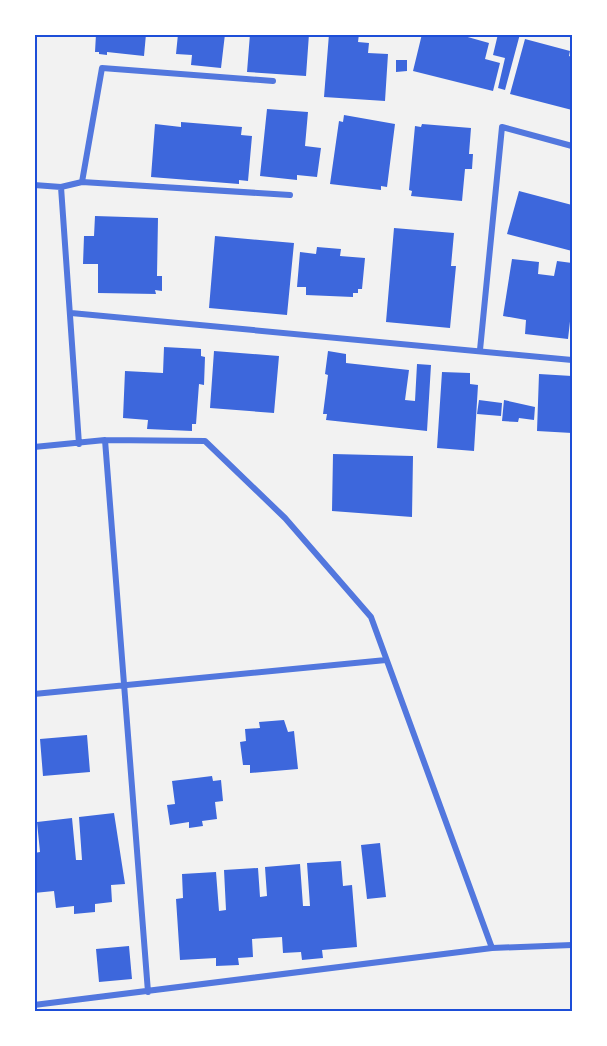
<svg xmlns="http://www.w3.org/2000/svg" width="607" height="1046" viewBox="0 0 607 1046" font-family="Raleway,sans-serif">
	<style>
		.building { fill: #3d67dc }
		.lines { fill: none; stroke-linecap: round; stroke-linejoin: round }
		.minor { stroke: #5277de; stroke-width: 6 }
		.neatline { fill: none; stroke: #1d4ed8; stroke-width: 2 }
	</style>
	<rect width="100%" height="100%" fill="#f2f2f2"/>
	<path class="building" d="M96,34H146L144,56L107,52V55L99,54V52H95Z
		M178,34H225L221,68L191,65L192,55L176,54Z
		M250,34H309L306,76L247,72Z
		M329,34H359L358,42L369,43L368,53L388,54L385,101L324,97Z
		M422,34H457L489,43L485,59L500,63L493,91L413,71Z
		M498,34H520L505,90L498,88L505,58L493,55Z
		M525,39L570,51L569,56L572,57V110L510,94Z
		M396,60H407V71L396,72Z
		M267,109L308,112L305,146L321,148L317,177L297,175V180L260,176Z
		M344,115L395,124L387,187L381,186V190L330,184L339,121L343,122Z
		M181,122L242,127L241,135L252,136L248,181L239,180V184L151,177L155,124L181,127Z
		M422,124L471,128L469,154H473L472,169H465L462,201L411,196L412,191L409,190L415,126L421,127Z
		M519,191L572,205V251L507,234Z
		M95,216L158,218L157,276H162V291L155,290L156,294L98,293V264H83L84,236H94Z
		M394,228L454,233L451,266H456L450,328L386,322Z
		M215,236L294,243L287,315L209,308Z
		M317,247L341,249L340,256L365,258L362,289H358V293H353V297L306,295V287H297L300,252L316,254Z
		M512,259L539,262L538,274L554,276L557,261L572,263V304L568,339L525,334L526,320L503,316Z
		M164,347L201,349V356L205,357L204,385L199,384L196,424H192V431L147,429L148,420L123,418L125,371L163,373Z
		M214,351L279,356L274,413L210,408Z
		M328,351L346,354V363L409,370L405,400L415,401L417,364L431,365L427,431L326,420L327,414H323L328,375L325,374Z
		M442,372L470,373V384L478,385L474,451L437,448Z
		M539,374L572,376V433L537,431Z
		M479,400L502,403L501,416L477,414Z
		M504,400L535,407L534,420L519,418L518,422L502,421Z
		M333,454L413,456L412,517L332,511Z
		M284,720L288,732L294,731L298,769L250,773V765H243L240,742L246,741L245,729L260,728L259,722Z
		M87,735L90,772L43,776L40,739Z
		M212,776L213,781L221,780L223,801L215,802L217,819L202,821L203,826L189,828V822L170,825L167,805L175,804L172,781Z
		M114,813L125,884L111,885L112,902L95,904V912L74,914V906L56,908L54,891L34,893V853L40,852L37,822L72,818L76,860H82L79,817Z
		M380,843L386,897L367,899L361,845Z
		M341,861L343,886L352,885L357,947L322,950L323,958L302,960L301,952L283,953L282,937L252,939L253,957L238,958L239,965L216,966V958L180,960L176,899L183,898L182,874L216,872L219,911L226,910L224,870L258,868L260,897L267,896L265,867L300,864L303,906H310L307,863Z
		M129,946L132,979L99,982L96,949Z"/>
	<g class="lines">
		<path class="minor" d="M82,182L290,195
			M34,185L61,187L79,444
			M61,187L82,182L102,68L273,81
			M71,313L572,360
			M480,350L502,127L572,146
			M105,440L148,992
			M34,447L105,440L205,441L285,518L371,617L492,948
			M34,694L386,660
			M34,1005L492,948L572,945"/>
	</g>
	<rect width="607" height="1046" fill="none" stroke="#ffffff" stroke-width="72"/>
	<rect x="36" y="36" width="535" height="974" class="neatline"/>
</svg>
